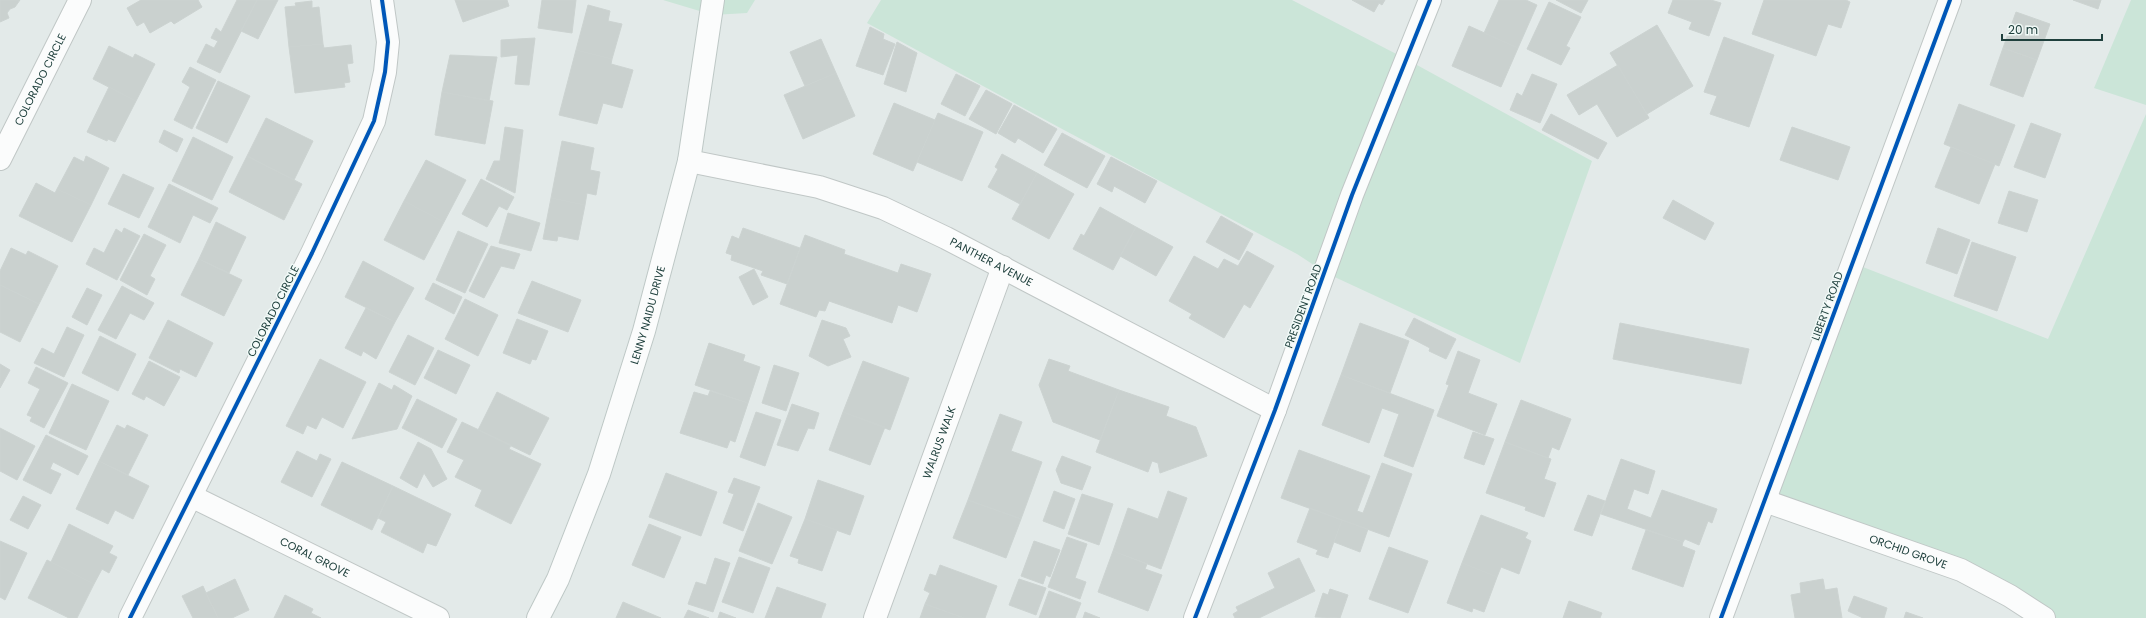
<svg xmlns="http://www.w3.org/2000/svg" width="2146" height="618" viewBox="0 0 2146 618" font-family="Poppins,sans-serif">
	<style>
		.green { fill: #cbe5d8 }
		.building { fill: #cad1cf; stroke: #ccd3d1 }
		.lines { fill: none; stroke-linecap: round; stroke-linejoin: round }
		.street-casing { stroke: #c0c7c6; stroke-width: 24 }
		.secondary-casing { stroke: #bec8c6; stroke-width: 24 }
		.street { stroke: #fbfcfc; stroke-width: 22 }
		.secondary { stroke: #fbfcfc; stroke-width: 22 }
		.cycleway-casing { stroke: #f1f9f7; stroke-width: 6 }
		.cycleway { stroke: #0057b8; stroke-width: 4 }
		.labels { text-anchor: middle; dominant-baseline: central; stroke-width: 3; stroke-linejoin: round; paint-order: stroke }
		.street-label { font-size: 11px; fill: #1f403d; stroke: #f1f9f7 }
	</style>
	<rect width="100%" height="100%" fill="#e3eae9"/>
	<path class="green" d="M663,0H755L747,13L713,15Z
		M881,0H1292L1406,59L1592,161L1520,363L1326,273L1297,254L1064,130L867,23Z
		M2131,0H2146V105L2094,88Z
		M2146,114V618H2048L1764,499L1850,262L2048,339Z"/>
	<path class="building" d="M0,0H20L15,7L10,9L7,13L9,18L0,22Z
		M141,0H198L202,7L174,24L171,21L150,33L144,22L137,26L127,8Z
		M237,0H257L220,73L197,62L206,44L214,48L218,41L211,38L216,28L221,32Z
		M257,0H278L258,39L241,31Z
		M455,0H507L509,6L463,22Z
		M542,0H576L572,33L538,28Z
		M1352,0H1385L1382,5L1379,3L1374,12Z
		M1499,0H1526L1537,5L1518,48L1484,33Z
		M1556,0H1588L1581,13Z
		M1673,0H1711L1721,3L1709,36L1689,29L1692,22L1668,13Z
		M1764,0H1846L1850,2L1841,28L1828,24L1816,56L1752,34Z
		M2073,0H2101L2098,9Z
		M312,1V8L319,7L323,44L289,47L285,7L296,6L295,3Z
		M1549,2L1581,17L1566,46L1570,48L1561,65L1527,49Z
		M588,5L610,11L608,21L622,24L612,59L576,50Z
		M2016,12L2050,24L2037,60L2003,48Z
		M1657,25L1693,86L1647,114L1610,53Z
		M1469,26L1518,48L1501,87L1452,66Z
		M870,27L884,34L883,39L895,44L883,75L856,66Z
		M1724,37L1774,55L1749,127L1710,114L1717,96L1704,92Z
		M535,38L529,85L515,84L518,55L501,57V40Z
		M821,39L836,73L805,86L790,52Z
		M897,42L917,53L906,92L884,84Z
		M323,44L324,48L351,45L353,63L347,64L350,82L344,83L345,87L295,93L289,47Z
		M109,46L133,58L135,54L155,64L136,101L93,79Z
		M2003,48L2037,60L2023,97L1990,85Z
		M576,50L612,59L611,64L633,70L622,108L603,103L597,124L559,115Z
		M450,55L497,57L489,101L442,92Z
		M1618,65L1649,118L1617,137L1597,104L1579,115L1567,95Z
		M190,67L216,80L192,129L174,120L190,87L182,82Z
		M836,73L855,116L803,139L784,95Z
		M956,74L980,86L965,116L941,104Z
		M1532,74L1557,84L1540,123L1510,110L1517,93L1522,96Z
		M218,81L250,96L227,143L196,128Z
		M109,87L136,101L115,142L108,139L107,141L87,132Z
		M986,90L1012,104L996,134L969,119Z
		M442,92L493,101L485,144L435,135Z
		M894,103L935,120L913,171L873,154Z
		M1959,104L2015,125L1999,166L1944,144Z
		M1014,105L1057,129L1043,153L1018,138L1015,143L998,133Z
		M938,113L983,132L962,181L917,162Z
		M1551,114L1607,143L1598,159L1542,130Z
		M266,118L313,141L294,180L247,156Z
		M2031,123L2061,134L2045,178L2014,167Z
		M505,127L523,130L515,193L486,179L494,161H500Z
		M1792,127L1850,147L1838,180L1780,160Z
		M164,130L183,139L177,152L159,142Z
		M1062,133L1105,156L1087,188L1044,165Z
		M193,137L233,157L212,200L172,181Z
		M562,141L594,148L590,170L600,172L596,195L587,193L585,205L551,198Z
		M1951,147L1995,164L1979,204L1935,187Z
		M1002,154L1037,173L1020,204L988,187L998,169L995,167Z
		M86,156L109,168L91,205L57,189L74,157L84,162Z
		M247,156L302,184L284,220L229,192Z
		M1111,157L1157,181L1145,203L1114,186L1112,192L1097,184Z
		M426,160L466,180L444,222L404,201Z
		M1037,173L1074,194L1049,239L1012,219Z
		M123,174L154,188L139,218L108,204Z
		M481,179L514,197L507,210L499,206L487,227L462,214Z
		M36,183L55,193L57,189L91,205L72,242L19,216Z
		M169,184L218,208L210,223L193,215L180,243L148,227Z
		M2009,191L2038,200L2027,232L1998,223Z
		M551,198L585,205L578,240L558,236L557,241L543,239Z
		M1673,200L1714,223L1705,240L1663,218Z
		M404,201L444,222L424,260L384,240Z
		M1100,207L1136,227L1113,270L1073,249L1081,234L1084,236Z
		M508,213L540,223L531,251L499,243Z
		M1221,216L1253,234L1239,260L1206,242Z
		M216,222L246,237L229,273L199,259Z
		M1136,227L1173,247L1156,276L1120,256Z
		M124,228L140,236L117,280L86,264L94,248L104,253L116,229L122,233Z
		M743,228L800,248L787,284L761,275L763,271L731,260L732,255L726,253L732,236L739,239Z
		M1938,228L1970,240L1957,274L1926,263Z
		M458,231L488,244L465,293L436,280Z
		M144,234L166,245L150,276L155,279L147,295L120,280Z
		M805,235L845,250L844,254L898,273L901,264L931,274L917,312L898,305L892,323L829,301L825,311L819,310L816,317L780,304Z
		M1972,242L2016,257L1997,311L1954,296Z
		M491,246L520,254L514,269L501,266L484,298L469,291Z
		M11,248L26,255L28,251L58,266L39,304L0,285V271Z
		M1247,251L1274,266L1250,308L1244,304L1224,338L1189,318L1192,314L1169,301L1194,256L1218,269L1224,259L1238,266Z
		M199,259L242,280L224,316L181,295Z
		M363,261L414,288L395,322L345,297Z
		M754,269L768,297L753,305L739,277Z
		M532,281L581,300L568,332L518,313Z
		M433,283L462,297L454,314L425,299Z
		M0,285L39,304L20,342L0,332Z
		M122,286L154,303L144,320L130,313L116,339L98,330Z
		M87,288L102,295L87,325L72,317Z
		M465,299L498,315L478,356L445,339Z
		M366,308L395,322L376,359L363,351L361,356L345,348Z
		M1414,318L1456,339L1446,359L1429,351L1430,348L1405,335Z
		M517,319L548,331L536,360L532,359L530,364L503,353Z
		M168,320L213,343L196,377L180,369L179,373L149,358Z
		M822,320L846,328L850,336L843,339L851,357L828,366L809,356Z
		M1360,323L1409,341L1390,393L1341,375Z
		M1620,323L1749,349L1741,384L1613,359Z
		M67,327L84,335L64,377L34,363L42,348L54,354Z
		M408,335L434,348L415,385L389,372Z
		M100,336L136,354L118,391L82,373Z
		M709,343L745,355L743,361L760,367L748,403L695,385Z
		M438,350L470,365L456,394L424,378Z
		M1458,351L1480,360L1468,393L1497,404L1485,435L1437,416L1449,385L1446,384Z
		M320,359L366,382L343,428L322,417L316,429L307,425L303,434L286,426Z
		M1049,359L1070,366L1068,371L1119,390L1100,440L1053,422L1039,385Z
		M149,361L180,377L164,406L146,396L144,400L132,394Z
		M863,361L909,378L890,430L843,412Z
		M0,364L10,370L0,388Z
		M774,365L799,373L786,411L762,403Z
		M36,367L68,383L44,428L30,421L32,417L27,415L40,389L28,383Z
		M1341,375L1434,410L1413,467L1384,456L1399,414L1382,408L1369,443L1322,425Z
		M379,383L392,390L394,385L412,396L397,429L352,439Z
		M72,384L109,401L86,450L49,433Z
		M1119,390L1169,407L1166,416L1196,427L1207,456L1160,473L1158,463L1152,461L1148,472L1096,452Z
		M710,391L748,403L735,442L730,440L727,448L680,433L694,392L708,396Z
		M497,392L549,418L530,455L478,430Z
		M417,399L457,419L442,448L402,428Z
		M1521,400L1571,419L1559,450L1552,447L1548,458L1505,442Z
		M792,404L819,413L814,429L808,428L798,451L777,445Z
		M756,412L781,420L765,466L740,457Z
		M843,412L885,427L870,465L829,450Z
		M1000,414L1022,422L1011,451L1042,462L1021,519L968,500Z
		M462,422L511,445L509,449L541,464L511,524L475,506L482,490L455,477L464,460L447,452Z
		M117,425L125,429L127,425L148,435L128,475L99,461Z
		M0,428L35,446L17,480L0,471Z
		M1473,432L1494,439L1484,465L1464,458Z
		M46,435L88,456L78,475L53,462L50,469L61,474L51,494L23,480Z
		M418,442L431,449L447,479L433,487L424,473L417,488L400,478Z
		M1505,442L1551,459L1544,479L1556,483L1544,517L1525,510L1526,507L1486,493Z
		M1299,450L1370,476L1357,511L1363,513L1382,463L1412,474L1389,537L1281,498Z
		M297,451L317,461L320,454L331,459L312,497L281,482Z
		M1062,456L1091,467L1082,490L1061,483L1056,470Z
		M1621,459L1655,471L1648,494L1634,489L1627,509L1651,518L1662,490L1717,509L1712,523L1708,521L1699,545L1685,539L1683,542L1601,514Z
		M99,461L149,486L133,519L115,510L108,524L76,509Z
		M342,462L393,486L372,530L321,505Z
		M666,473L717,492L701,536L649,517Z
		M734,478L760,487L743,531L723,523L734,494L728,492Z
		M818,480L864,496L850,535L805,519Z
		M393,486L451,514L436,546L427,543L423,553L381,532L386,522L378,518Z
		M1054,491L1075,499L1064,529L1043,521Z
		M1168,491L1187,498L1161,569L1113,551L1128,508L1158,519Z
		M1082,494L1113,504L1099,545L1068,534Z
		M1588,495L1605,501L1592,536L1574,530Z
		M23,496L41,505L28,529L10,520Z
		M968,500L1021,519L1006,558L953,538Z
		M758,503L792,517L772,564L739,551Z
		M1310,508L1342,520L1328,558L1316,554L1318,550L1297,542Z
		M1481,515L1528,533L1525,538L1531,541L1519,574L1501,567L1497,577L1462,563Z
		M805,519L837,530L822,571L798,563L799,559L790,556Z
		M1342,520L1368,529L1360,552L1334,542Z
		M69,524L113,546L109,553L117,557L109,573L102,569L94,584L51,562Z
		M649,524L681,537L664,578L632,565Z
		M1646,530L1683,542L1682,546L1695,551L1683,587L1632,569Z
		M1067,537L1087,544L1075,578L1086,582L1080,599L1048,587Z
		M0,541L27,553L5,600L0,597Z
		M1034,541L1060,550L1050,577L1046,575L1043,584L1021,576Z
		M1389,547L1428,561L1408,613L1369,599Z
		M1113,551L1147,564L1145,569L1162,575L1148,611L1098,592Z
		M739,557L770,568L753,613L722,602Z
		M715,558L730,563L713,612L688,604L696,582L706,585Z
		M1299,558L1315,591L1259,618H1235L1233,614L1238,611L1236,607L1275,588L1268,573Z
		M47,560L94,584L77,618H69L28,598Z
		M1462,563L1497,577L1484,612L1473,608L1472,612L1447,603Z
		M940,565L997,586L985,618H964L925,604L930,593L924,590L930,574L936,576Z
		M235,579L249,610L232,618H218L206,593Z
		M1019,579L1046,588L1036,615L1009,605Z
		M1823,579L1825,590L1837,588L1842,618H1795L1791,595L1801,593L1800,583Z
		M203,586L206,593L218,618H193L182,596Z
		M777,587L826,604L821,618H765Z
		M1330,589L1348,595L1340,618L1315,617L1323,593L1328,595Z
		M1049,591L1081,603L1075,618H1039Z
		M285,595L313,609L311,613L321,618H274Z
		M1854,596L1887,608L1884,618H1863L1848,611Z
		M1569,601L1602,613L1600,618H1563Z
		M623,602L661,618H616Z
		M925,604L964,618H920Z
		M688,610L709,618H684Z
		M720,612L736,618H718Z
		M1085,612L1100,618H1083Z
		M1906,612L1923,618H1904Z"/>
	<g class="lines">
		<g class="street-casing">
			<g id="street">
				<path id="s1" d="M0,159L80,0"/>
				<path id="s2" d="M689,161L819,187L883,208L946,238L1275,410"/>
				<path id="s3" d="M191,496L438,618"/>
				<path id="s4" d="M1765,501L1961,570L2010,596L2044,618"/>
				<path d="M130,618L312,253L374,121L385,72L388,42L382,0"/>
				<path id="s5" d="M875,618L1003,267"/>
				<path d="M1195,618L1275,410L1352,195L1430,0"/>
				<path d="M1721,618L1950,0"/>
			</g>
		</g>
		<g class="secondary-casing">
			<g id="secondary">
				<path id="s6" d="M538,618L558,579L599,474L644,331L689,161L713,0"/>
			</g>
		</g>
		<use href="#street" class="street"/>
		<use href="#secondary" class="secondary"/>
		<g class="cycleway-casing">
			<path id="cycleway" d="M130,618L312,253L374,121L385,72L388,42L382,0
				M1195,618L1275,410L1352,195L1430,0
				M1721,618L1950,0"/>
		</g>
		<use href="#cycleway" class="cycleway"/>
	</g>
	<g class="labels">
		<g class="street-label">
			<text stroke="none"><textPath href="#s1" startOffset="89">COLORADO CIRCLE</textPath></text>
			<text stroke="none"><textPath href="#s2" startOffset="321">PANTHER AVENUE</textPath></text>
			<text transform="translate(1303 306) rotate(-70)">PRESIDENT ROAD</text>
			<text transform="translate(1827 306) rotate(-70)">LIBERTY ROAD</text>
			<text transform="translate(273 311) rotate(-63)">COLORADO CIRCLE</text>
			<text stroke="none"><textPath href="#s6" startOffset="323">LENNY NAIDU DRIVE</textPath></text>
			<text stroke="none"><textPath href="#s5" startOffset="187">WALRUS WALK</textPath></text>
			<text stroke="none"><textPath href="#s4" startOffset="152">ORCHID GROVE</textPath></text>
			<text stroke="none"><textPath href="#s3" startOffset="138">CORAL GROVE</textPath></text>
		</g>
	</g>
	<path d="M2002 34v6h100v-6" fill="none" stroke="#1f403d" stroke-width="2"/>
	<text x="2008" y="34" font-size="12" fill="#1f403d" stroke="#f1f9f7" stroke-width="3" paint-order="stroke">20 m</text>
</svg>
